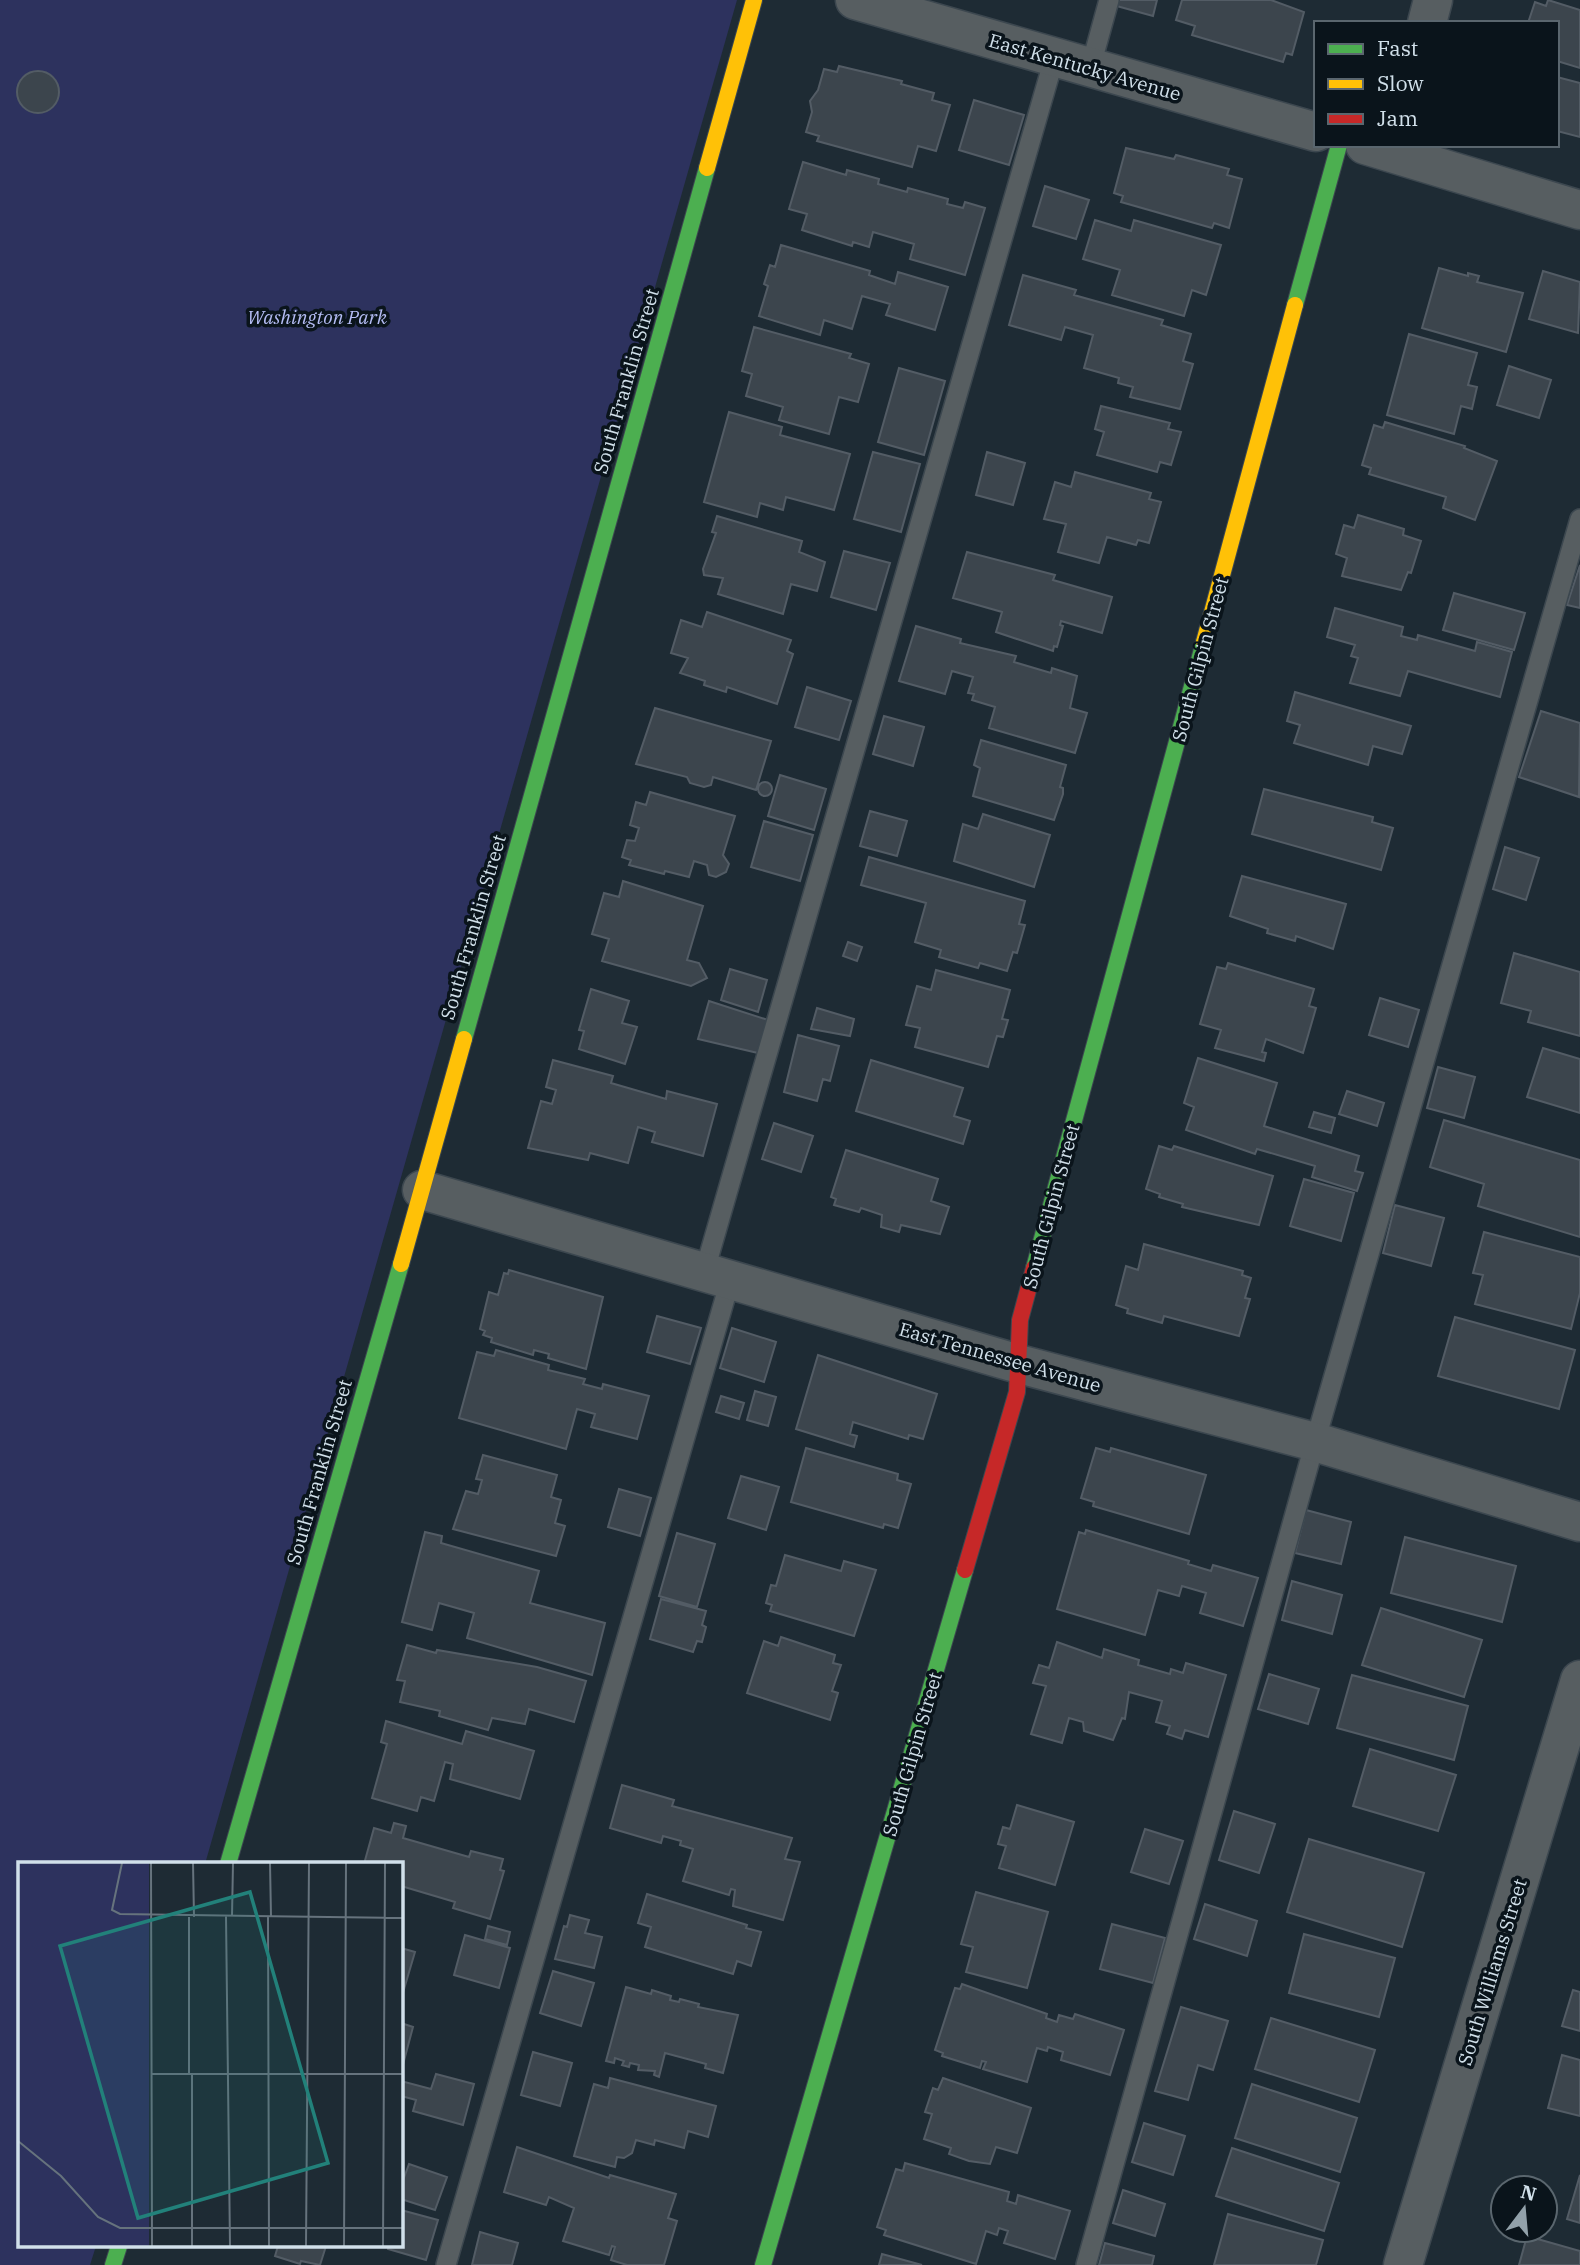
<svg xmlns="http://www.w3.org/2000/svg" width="1580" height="2265" viewBox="0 0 1580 2265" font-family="'IBM Plex Serif',serif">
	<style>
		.green { fill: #2d325e }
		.building { fill: #3c454d; stroke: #535c65; stroke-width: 2 }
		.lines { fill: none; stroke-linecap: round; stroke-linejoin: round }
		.lane-casing { stroke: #3c474f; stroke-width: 22 }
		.street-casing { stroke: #3c474f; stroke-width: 41 }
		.fast-casing { stroke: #3c474f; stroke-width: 18 }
		.slow-casing { stroke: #3c474f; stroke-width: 18 }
		.jam-casing { stroke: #3c474f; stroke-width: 18 }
		.lane { stroke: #575e61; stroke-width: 19 }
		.street { stroke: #575e61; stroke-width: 38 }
		.fast { stroke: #4caf50; stroke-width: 16 }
		.slow { stroke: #ffc107; stroke-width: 16 }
		.jam { stroke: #c62828; stroke-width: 16 }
		.labels { text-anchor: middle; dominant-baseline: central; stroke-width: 7; stroke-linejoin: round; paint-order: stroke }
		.street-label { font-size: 19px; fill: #d1e0ea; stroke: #0a141b }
		.park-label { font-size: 19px; font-style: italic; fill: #b5bdf5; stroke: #0a141b }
		.inset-road { fill: none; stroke: #66737d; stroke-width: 2 }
		.view { fill: #22817a; fill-opacity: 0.15; stroke: #22817a; stroke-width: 3.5 }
		.inset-edge { fill: none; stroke: #d1e0ea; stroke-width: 3.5 }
	</style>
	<rect width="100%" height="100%" fill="#1e2b34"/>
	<path class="green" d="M0,0H737L205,1864H19V2246H96L90,2265H0Z"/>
	<path class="building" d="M1114,0H1157L1153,16L1113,5Z
		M1182,0H1271L1304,12L1292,55L1286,53L1283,62L1192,35L1195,26L1176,20Z
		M1548,0L1580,10V68L1557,61V23H1528L1535,2L1546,6Z
		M839,66L902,81L901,84L934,93L932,100L950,105L936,151L918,146L912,167L817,141L819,136L806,132L812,112L810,101L818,90L824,69L837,72Z
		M17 92a21 21 0 1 1 42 0a21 21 0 1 1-42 0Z
		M1557,77L1580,83V137L1557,131Z
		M974,100L1024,115L1009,165L959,150Z
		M1126,148L1174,159L1176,155L1229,169L1227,175L1242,179L1229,228L1214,223L1212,228L1121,202L1123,196L1114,193Z
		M803,162L846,175L847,170L879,179L878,184L907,192L908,188L948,199L947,204L963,208L965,202L985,208L965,275L910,259L914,244L873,232L869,247L853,242L852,246L802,230L807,214L789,209Z
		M1045,186L1089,200L1076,239L1033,226Z
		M1095,220L1131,231L1134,220L1221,245L1206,295L1192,290L1184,316L1112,295L1120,270L1083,259Z
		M781,245L870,271L869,275L895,284L898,272L948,287L935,330L886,315L890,304L862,296L852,329L824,320L820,335L759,316L768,286L764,284L770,265L775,267Z
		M1439,268L1468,276V273L1479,276L1477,282L1523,293L1506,352L1422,328Z
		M1543,271L1580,282L1578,333L1529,319Z
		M1023,275L1076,290L1074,295L1163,320L1161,325L1191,334L1183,361L1193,364L1180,409L1130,397L1133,387L1118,383L1119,378L1084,368L1093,335L1065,327L1061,340L1009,325Z
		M754,327L851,354L849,358L869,364L858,402L839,397L829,434L779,420L783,407L746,396L752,374L742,371Z
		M1409,334L1477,353L1468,385L1477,387L1472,409L1461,406L1454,434L1387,415Z
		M1509,366L1551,380L1539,418L1497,405Z
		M899,368L945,381L924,455L878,442Z
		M1101,406L1170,423L1168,429L1181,432L1171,465L1160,462L1157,472L1097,455L1104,432L1095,429Z
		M729,412L782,427L780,435L850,454L834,510L786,497L783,510L760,503L757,517L704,502Z
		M1385,422L1465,446L1464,448L1497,461L1475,520L1443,508L1446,497L1369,474L1371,468L1362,465L1374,425L1383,428Z
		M873,452L920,464L901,532L854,519Z
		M987,452L1025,463L1013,505L976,495Z
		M1075,472L1151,493L1149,499L1161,502L1149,543L1138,540L1136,545L1107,537L1099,563L1058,552L1066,524L1044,519L1055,482L1071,487Z
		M1358,515L1404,529L1403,535L1421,541L1411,573L1408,572L1401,590L1342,576L1347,558L1336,554L1344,525L1354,528Z
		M717,516L802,541L799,552L825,562L817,591L791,584L783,614L718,594L723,578L704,575L703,569L716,533L712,532Z
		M844,551L890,563L876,610L831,597Z
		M967,552L1055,575L1053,580L1112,597L1102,633L1061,621L1060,625L1063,626L1057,647L1054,646L1053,651L996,632L1002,612L953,598Z
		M1580,565V608L1567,605Z
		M1454,593L1525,613L1514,650L1443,630Z
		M1335,608L1403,627L1401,636L1417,640L1418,635L1475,651L1477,642L1512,652L1500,697L1408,671L1400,696L1350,683L1358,658L1351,656L1355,645L1327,637Z
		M707,612L791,640L787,651L793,654L777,704L727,687L726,692L704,685L705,681L680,673L688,658L671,653L681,620L702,627Z
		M916,626L961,639L960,643L1016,656L1014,662L1051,673L1052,668L1077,676L1070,708L1087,713L1075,753L989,728L995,707L972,700L974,694L968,693L973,677L952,671L945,694L899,681Z
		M807,687L851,701L839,740L795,727Z
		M1295,692L1411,726L1402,754L1373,746L1368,765L1294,743L1300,725L1287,721Z
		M655,708L771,741L756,790L713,777L711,785L704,787L690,783L687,777L636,764Z
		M1541,711L1580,723L1579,797L1519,777Z
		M884,716L924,727L913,766L873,754Z
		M981,740L1066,765L1060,787L1063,788V794L1054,820L973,796L980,768L974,765Z
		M780,775L826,789L814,830L768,816Z
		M758 789a7 7 0 1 1 14 0a7 7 0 1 1-14 0Z
		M1264,789L1373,817L1372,822L1393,828L1381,870L1252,834Z
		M650,792L735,816L723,855L729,864L726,872L716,877L709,875L707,865L694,861L689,877L665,871L664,874L629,865L631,860L622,857L627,840L635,841L639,828L630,825L636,802L646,805Z
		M870,811L907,821L897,856L860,846Z
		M983,814L1050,835L1034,887L954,861L963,824L978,829Z
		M764,821L813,835L800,881L751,867Z
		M1505,847L1539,858L1526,900L1493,889Z
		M869,857L1025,901L1019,924L1025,925L1017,953L1013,952L1007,971L980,963L978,968L939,957L941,950L915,942L926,903L861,885Z
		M1242,876L1346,904L1333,949L1296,936L1295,941L1267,933L1268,929L1230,916Z
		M623,881L703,906L687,960L699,963L707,978L691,986L602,961L609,939L592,934L604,893L619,897Z
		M848,942L862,947L857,961L843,956Z
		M1514,953L1580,972V1036L1528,1022L1531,1011L1501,1003Z
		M1228,963L1314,989L1309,1006L1316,1008L1303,1053L1266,1039L1262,1052L1266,1053L1264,1061L1215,1048L1221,1030L1200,1024L1217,967L1226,969Z
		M730,969L767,980L758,1012L721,1000Z
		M936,970L1010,990L1002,1019L1008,1020L1003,1037L997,1036L988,1067L915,1047L920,1028L906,1025L917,986L931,990Z
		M591,989L629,1001L622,1023L637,1027L625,1064L579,1049L584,1031L579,1030Z
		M1380,998L1419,1010L1408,1047L1369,1035Z
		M709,1001L768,1020L758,1053L698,1039Z
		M817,1008L854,1019L850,1036L811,1029Z
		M798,1035L839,1046L830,1081L823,1079L817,1101L784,1092Z
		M1543,1048L1580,1059V1113L1527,1097Z
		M1198,1058L1277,1083L1264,1126L1359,1156L1355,1171L1363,1173L1357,1191L1312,1177L1315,1166L1257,1149L1255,1154L1186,1130L1194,1107L1184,1103Z
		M553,1060L613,1076L611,1083L666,1099L667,1091L717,1104L703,1156L652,1142L655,1132L638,1127L628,1163L590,1153L588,1160L528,1148L541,1101L552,1104L556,1090L546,1087Z
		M871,1060L963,1088L954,1116L970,1121L963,1144L856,1111Z
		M1438,1067L1475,1077L1464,1118L1427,1108Z
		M1347,1091L1384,1103L1377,1126L1339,1114Z
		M1314,1112L1335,1118L1331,1133L1309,1127Z
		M1444,1120L1580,1160V1237L1478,1206L1484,1184L1430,1167Z
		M774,1123L813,1136L801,1172L762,1159Z
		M1159,1146L1172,1150L1174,1146L1273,1176L1259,1225L1182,1207L1183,1204L1159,1197L1160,1194L1146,1189Z
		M846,1150L938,1179L931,1201L949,1207L940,1234L901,1225L899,1232L881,1227L882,1215L861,1208L859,1212L834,1205L836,1199L831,1197Z
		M1304,1179L1354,1193L1341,1241L1290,1226Z
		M1395,1205L1444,1218L1431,1266L1383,1253Z
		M1484,1232L1580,1257V1293L1571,1329L1475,1304L1483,1275L1473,1273Z
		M1144,1244L1243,1271L1242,1275L1251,1278L1245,1298L1250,1299L1239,1336L1164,1316L1162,1323L1127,1313L1128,1309L1116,1305L1126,1266L1138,1270Z
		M509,1270L603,1297L586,1369L548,1358L549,1354L534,1350L533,1355L491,1342L492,1338L483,1335L485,1331L480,1329L489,1292L498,1295L504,1273L508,1274Z
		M657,1316L701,1328L690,1364L647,1352Z
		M1455,1317L1575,1350L1559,1409L1438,1376Z
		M732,1328L776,1342L764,1382L720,1368Z
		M496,1350L549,1365L548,1370L585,1379L583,1384L602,1389L603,1384L649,1396L637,1439L591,1427L595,1414L577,1409L566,1449L459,1418L477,1352L494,1356Z
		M818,1355L937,1394L923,1439L909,1435L908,1439L853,1422L850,1434L857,1436L854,1447L796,1429Z
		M755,1391L776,1397L768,1426L747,1420Z
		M721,1396L744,1403L739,1419L716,1412Z
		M806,1448L898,1474L897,1480L911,1484L898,1528L884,1524L883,1528L791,1502Z
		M1096,1448L1110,1452L1111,1448L1206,1475L1189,1534L1093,1506L1094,1502L1081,1498Z
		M483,1455L557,1475L551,1497L561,1500L555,1523L565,1526L556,1556L453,1529L466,1491L478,1494L482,1480L476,1479Z
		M741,1476L779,1487L766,1530L728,1518Z
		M619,1489L651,1498L640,1536L608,1527Z
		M1306,1510L1351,1522L1341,1564L1295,1553Z
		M1086,1530L1189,1561L1188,1564L1211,1571L1213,1565L1258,1578L1243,1626L1200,1613L1206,1593L1182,1586L1179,1596L1158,1590L1145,1635L1057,1609L1079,1532L1085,1534Z
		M425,1532L442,1536L441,1543L539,1571L530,1603L605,1623L592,1675L467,1638L474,1613L439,1603L432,1630L402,1622Z
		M677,1533L715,1544L697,1607L659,1596Z
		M1405,1537L1516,1566L1502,1622L1391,1593Z
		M785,1555L841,1571L844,1561L876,1570L854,1636L770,1611L772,1605L766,1603L771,1585L776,1586Z
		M1292,1581L1342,1595L1332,1634L1282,1620Z
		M661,1599L706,1611L702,1625L706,1627L702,1642L697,1641L693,1652L650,1639Z
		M1381,1608L1482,1640L1464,1697L1362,1665Z
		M781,1637L835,1655L833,1663L841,1665L832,1691L838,1693L830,1720L747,1693L764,1641L778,1646Z
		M1057,1642L1102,1658L1104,1649L1139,1660L1138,1665L1170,1674L1171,1669L1183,1673L1186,1663L1226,1675L1208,1737L1185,1730L1182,1739L1167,1734L1170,1726L1156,1722L1162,1701L1129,1692L1125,1719L1122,1718L1113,1740L1084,1731L1083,1722L1069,1718L1062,1743L1031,1734L1046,1686L1033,1683L1039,1665L1049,1668Z
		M407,1645L436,1653L437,1650L537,1667L586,1681L574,1722L529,1709L525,1724L492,1718L488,1730L439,1716L440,1711L400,1702L405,1681L397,1680Z
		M1269,1674L1319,1689L1308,1724L1258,1709Z
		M1352,1675L1468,1706L1454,1760L1337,1728Z
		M386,1721L462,1744L466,1731L534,1751L520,1799L450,1779L453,1764L445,1762L434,1801L421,1797L417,1811L372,1798L387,1744L381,1742Z
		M1370,1749L1456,1775L1438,1831L1353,1806Z
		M622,1785L674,1800L672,1806L792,1838L785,1859L800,1862L783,1920L733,1906L735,1890L731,1889L729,1895L683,1881L693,1849L680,1845L681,1841L663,1836L661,1843L610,1828Z
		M1017,1805L1074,1822L1055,1885L999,1868L1006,1846L998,1844L1003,1827L1010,1829Z
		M1234,1811L1275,1824L1259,1873L1219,1860Z
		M394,1823L406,1826L403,1838L469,1857L471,1851L503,1859L500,1870L504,1871L490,1919L453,1908L455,1902L401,1886V1864H364L374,1828L391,1833Z
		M1145,1829L1183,1841L1169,1884L1131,1872Z
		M1309,1839L1424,1873L1402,1947L1287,1912Z
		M976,1892L1048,1912L1027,1988L966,1972L973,1947L961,1944Z
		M647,1894L747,1925L746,1928L761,1932L751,1966L737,1961L733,1974L645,1947L651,1927L638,1923Z
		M1205,1904L1257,1921L1247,1956L1194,1939Z
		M570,1915L589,1920L585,1933L602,1937L594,1968L555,1959L564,1926L567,1927Z
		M1112,1924L1165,1938L1153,1983L1100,1969Z
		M488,1926L510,1932L507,1945L485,1939Z
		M1304,1934L1395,1958L1379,2017L1289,1993Z
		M465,1935L510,1948L499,1988L454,1975Z
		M401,1948L415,1952L402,1996H401Z
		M553,1971L594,1983L581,2026L540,2013Z
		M962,1984L1047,2014L1046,2018L1057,2022L1059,2015L1073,2019L1075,2014L1124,2030L1110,2075L1061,2060L1063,2052L1048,2047L1047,2051L1037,2048L1027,2082L983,2069L986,2062L982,2061L980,2068L942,2056L943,2053L935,2050L955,1988L960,1989Z
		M626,1987L651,1994L652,1990L671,1996L670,2000L679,2002L680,1999L699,2004L698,2007L738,2015L723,2073L705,2068L706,2064L665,2053L659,2077L654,2075L655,2071L638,2070L639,2065L630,2063L629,2067L622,2065L624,2061L615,2058L614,2063L606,2061Z
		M1573,1990L1580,1992V2031L1562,2026Z
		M1181,2007L1228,2021L1213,2070L1198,2065L1188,2100L1155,2091Z
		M1271,2018L1375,2050L1359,2102L1255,2069Z
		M401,2023L413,2027L401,2072Z
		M533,2052L572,2063L560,2106L521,2095Z
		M1562,2055L1580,2060V2116L1548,2108Z
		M436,2074L474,2084L463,2125L413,2111L416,2100L401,2096V2081L431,2089Z
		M610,2078L716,2106L708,2137L688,2131L684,2148L655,2140L654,2145L636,2140L632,2153L624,2158L617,2157L615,2167L574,2156L594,2084L608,2088Z
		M943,2078L1031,2108L1017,2153L996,2147L990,2164L969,2161L949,2154L951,2148L924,2139L932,2114L925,2112L933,2088L938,2090Z
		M1252,2084L1357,2118L1340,2172L1235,2138Z
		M1144,2123L1185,2136L1173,2175L1132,2162Z
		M517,2147L609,2178L610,2175L676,2194L668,2218L677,2221L664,2265H627L611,2260L615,2247L612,2246L609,2255L563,2241L574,2208L549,2197L546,2205L504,2192Z
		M1232,2148L1339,2183L1324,2231L1216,2196Z
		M905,2163L1009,2192L1007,2201L1016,2204L1018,2195L1070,2211L1055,2259L1004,2243L1008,2231L999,2228L997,2235L986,2231L976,2264L884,2235L886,2230L877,2227L896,2169L903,2171Z
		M409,2164L447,2177L435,2210L401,2199V2186Z
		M1580,2175V2223L1567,2219Z
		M1123,2190L1165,2204L1155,2236L1113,2223Z
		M401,2210L438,2220L426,2260L388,2249V2246H401Z
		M1228,2214L1323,2240L1316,2265H1214Z
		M480,2232L518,2243L512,2265H472Z
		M1527,2236L1580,2251V2265H1519Z
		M1105,2243L1154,2256L1152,2265H1099Z
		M278,2246H326L320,2265L301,2261L300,2264L275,2256Z
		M882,2254L922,2265H879Z"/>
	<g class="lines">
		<g class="lane-casing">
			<path id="lane" d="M1090,69L1109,0
				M704,1273L1054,59
				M446,2265L730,1281
				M1086,2265L1315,1442L1580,519"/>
		</g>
		<g class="street-casing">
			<path id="street" d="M855,0L1316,132
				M1427,23L1433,0
				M1365,145L1580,210
				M422,1190L1019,1364L1315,1442L1580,1522
				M1403,2265L1580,1680"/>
		</g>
		<g class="fast-casing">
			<path id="fast" d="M1295,305L1339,145
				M464,1039L707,168
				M1034,1268L1204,642
				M228,1864L401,1264
				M113,2265L119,2246
				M763,2265L965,1570"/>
		</g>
		<g class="slow-casing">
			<path id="slow" d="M707,168L754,0
				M1204,642L1295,305
				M401,1264L464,1039"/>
		</g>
		<g class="jam-casing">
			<path id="jam" d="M965,1570L1017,1392L1020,1320L1034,1268"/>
		</g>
		<use href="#lane" class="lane"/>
		<use href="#street" class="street"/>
		<use href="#fast" class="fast"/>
		<use href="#slow" class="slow"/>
		<use href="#jam" class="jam"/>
	</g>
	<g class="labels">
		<g class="street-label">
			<text transform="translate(1085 67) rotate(16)">East Kentucky Avenue</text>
			<text transform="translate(626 381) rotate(-74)">South Franklin Street</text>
			<text transform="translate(1200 659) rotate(-75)">South Gilpin Street</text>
			<text transform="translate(473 927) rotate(-74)">South Franklin Street</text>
			<text transform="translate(1051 1206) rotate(-75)">South Gilpin Street</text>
			<text transform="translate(1000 1357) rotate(16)">East Tennessee Avenue</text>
			<text transform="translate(319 1472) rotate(-74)">South Franklin Street</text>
			<text transform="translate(912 1754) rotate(-74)">South Gilpin Street</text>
			<text transform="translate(1492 1972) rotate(-73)">South Williams Street</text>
		</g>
		<g class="park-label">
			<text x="317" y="317">Washington Park</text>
		</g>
	</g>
	<g transform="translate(18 1862)">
		<rect width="385" height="385" fill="#1e2b34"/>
		<path d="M0,1H131V384H0Z" fill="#2d325e"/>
		<path class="inset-road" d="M104,1L94,48L102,52L385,56M133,1L134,384M175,1L176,55M252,1L253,55M208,54L212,384M214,54L215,1M250,55L251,384M134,212H385M171,213V55M0,279L43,314L80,355L102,366H385M174,384V213M288,384L291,1M326,384L328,1M365,384L367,1"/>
		<path class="view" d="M232,30L310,301L120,356L42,84Z"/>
		<rect width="385" height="385" class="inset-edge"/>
	</g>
	<rect x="1314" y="21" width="245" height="126" fill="#0a141b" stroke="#5a666e" stroke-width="2"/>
	<rect x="1328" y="44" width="35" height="10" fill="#4caf50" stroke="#5a666e" stroke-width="2"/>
	<text x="1377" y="56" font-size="21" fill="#d1e0ea">Fast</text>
	<rect x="1328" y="79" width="35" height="10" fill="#ffc107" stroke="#5a666e" stroke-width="2"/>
	<text x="1377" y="91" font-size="21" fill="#d1e0ea">Slow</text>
	<rect x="1328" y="114" width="35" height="10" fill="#c62828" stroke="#5a666e" stroke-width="2"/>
	<text x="1377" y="126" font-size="21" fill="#d1e0ea">Jam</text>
	<g transform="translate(1524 2209) rotate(16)"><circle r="33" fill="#0a141b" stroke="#5a666e" stroke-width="2"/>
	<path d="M0-5L12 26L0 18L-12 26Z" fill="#92a1aa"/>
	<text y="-10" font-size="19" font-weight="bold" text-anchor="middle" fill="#d1e0ea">N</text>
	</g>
</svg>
